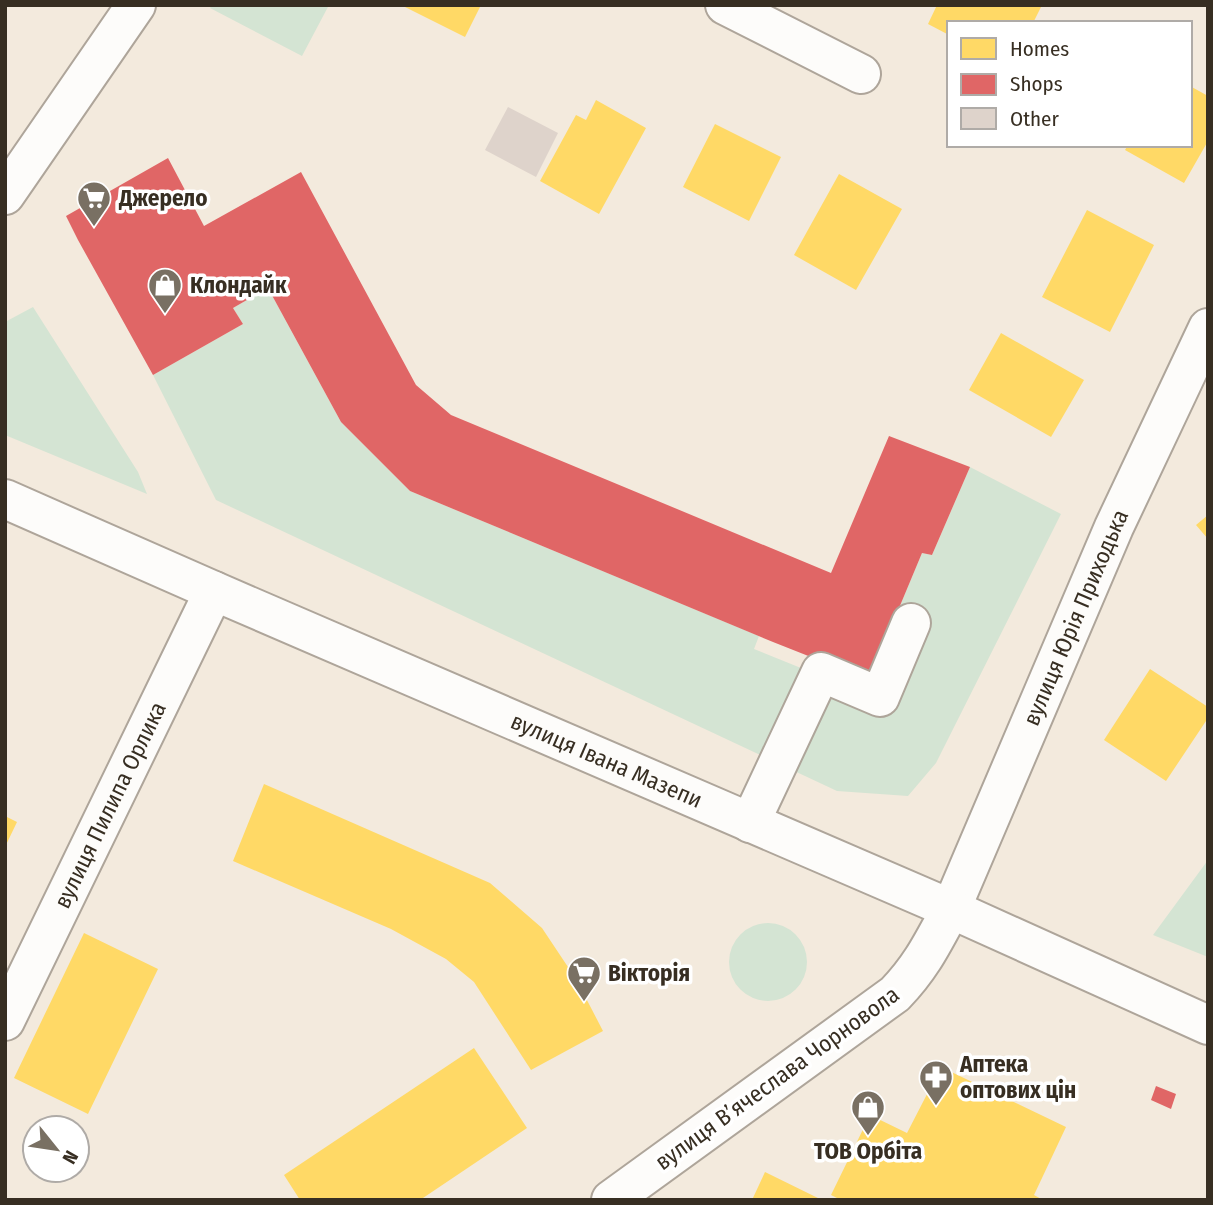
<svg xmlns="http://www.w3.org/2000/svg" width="1213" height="1205" viewBox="0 0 1213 1205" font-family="'Fira Sans Condensed',sans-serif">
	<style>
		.green { fill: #d4e4d3 }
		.homes { fill: #ffd966 }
		.shops { fill: #e06666 }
		.building { fill: #ded3cb }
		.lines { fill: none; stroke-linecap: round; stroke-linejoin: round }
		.minor-casing { stroke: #aea59a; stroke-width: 42 }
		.major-casing { stroke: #aea59a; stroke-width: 42 }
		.minor { stroke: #fdfcfa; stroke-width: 38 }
		.major { stroke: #fdfcfa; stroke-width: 38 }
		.labels { text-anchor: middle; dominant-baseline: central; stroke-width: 7; stroke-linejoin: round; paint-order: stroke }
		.poi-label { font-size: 23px; font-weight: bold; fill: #372e22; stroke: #fff; text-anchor: start }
		.street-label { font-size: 23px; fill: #372e22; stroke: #fff }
	</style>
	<rect width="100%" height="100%" fill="#f3eadd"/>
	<path class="green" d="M212,5H329L302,56L210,8Z
		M268,288L341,422L410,491L759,636L754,649L890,704L869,680L922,553L932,555L970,467L1061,514L936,763L908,796L837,791L216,500L153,375L243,324L233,308Z
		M33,307L138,472L147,494L5,435V322Z
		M1208,860V957L1153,935Z
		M729 962a39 39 0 1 1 78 0a39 39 0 1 1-78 0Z"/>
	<path class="homes" d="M406,5H481L465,37L405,7Z
		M937,5H1042L1033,23H949V35L928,24Z
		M1190,86L1208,96V141L1184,183L1125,150L1128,145H1190Z
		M596,100L646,128L599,214L540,181L576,115L586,120Z
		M715,124L781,157L749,221L683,187Z
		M839,174L902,209L856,290L794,255Z
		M1087,210L1154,245L1110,332L1042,297Z
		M1001,333L1084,380L1051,437L969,390Z
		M1208,515V539L1196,525Z
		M1150,669L1208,707V718L1166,781L1104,740Z
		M264,784L490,883L542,928L576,979L603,1031L531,1070L474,982L446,959L391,929L233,861Z
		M5,816L17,822L5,847Z
		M84,933L158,969L88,1114L14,1078Z
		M474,1048L527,1128L420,1200H300L284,1175Z
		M941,1067L1066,1127L1034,1195L1043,1200H841L831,1195L870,1115L907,1133Z
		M765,1172L822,1200H752Z"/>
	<path class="shops" d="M168,158L204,226L301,172L416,385L451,415L831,573L889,436L970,467L932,555L922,553L869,680L773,642L410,491L341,422L268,288L233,308L243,324L153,375L78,240L66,216Z
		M1156,1086L1176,1094L1171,1109L1151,1100Z"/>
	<path class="building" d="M508,107L558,133L536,177L485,150Z"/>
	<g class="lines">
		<g class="minor-casing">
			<g id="minor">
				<path d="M725,5L861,74"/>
				<path d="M5,195L136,5"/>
				<path d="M750,823L821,672L880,697L911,623"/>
				<path id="s1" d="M5,1021L214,591"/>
				<path id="s2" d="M611,1200L895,994C922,966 933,942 951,909L1114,527L1208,328"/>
			</g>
		</g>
		<g class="major-casing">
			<g id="major">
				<path id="s3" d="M5,499L214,591L951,909L1208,1025"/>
			</g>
		</g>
		<use href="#minor" class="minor"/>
		<use href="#major" class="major"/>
	</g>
	<defs>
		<g id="supermarket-pin" transform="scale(1.75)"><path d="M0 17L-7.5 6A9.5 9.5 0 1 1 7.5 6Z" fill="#797063" stroke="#fff"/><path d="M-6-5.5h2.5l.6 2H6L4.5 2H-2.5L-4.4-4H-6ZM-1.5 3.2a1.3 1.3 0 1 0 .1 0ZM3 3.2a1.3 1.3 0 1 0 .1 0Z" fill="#fff"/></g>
		<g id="shop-pin" transform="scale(1.75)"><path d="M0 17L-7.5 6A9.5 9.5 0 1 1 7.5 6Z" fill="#797063" stroke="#fff"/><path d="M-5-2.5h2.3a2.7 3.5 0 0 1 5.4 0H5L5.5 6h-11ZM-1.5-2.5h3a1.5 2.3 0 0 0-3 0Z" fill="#fff"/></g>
		<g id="pharmacy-pin" transform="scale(1.75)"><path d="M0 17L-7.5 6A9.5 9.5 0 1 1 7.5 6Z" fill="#797063" stroke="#fff"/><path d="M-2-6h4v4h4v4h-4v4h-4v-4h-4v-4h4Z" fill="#fff"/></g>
	</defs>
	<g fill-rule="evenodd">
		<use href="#supermarket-pin" x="94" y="198"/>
		<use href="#shop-pin" x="165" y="285"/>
		<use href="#supermarket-pin" x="584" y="973"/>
		<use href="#pharmacy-pin" x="936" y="1077"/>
		<use href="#shop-pin" x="868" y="1107"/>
	</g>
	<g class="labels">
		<g class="poi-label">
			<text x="119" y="198">Джерело</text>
			<text x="190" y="285">Клондайк</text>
			<text x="608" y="973">Вікторія</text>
			<text x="960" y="1064">Аптека<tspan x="960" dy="26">оптових цін</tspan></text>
			<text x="868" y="1151" text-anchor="middle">ТОВ Орбіта</text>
		</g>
		<g class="street-label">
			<text stroke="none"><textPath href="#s2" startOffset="770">вулиця Юрія Приходька</textPath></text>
			<text stroke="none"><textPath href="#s3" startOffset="656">вулиця Івана Мазепи</textPath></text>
			<text stroke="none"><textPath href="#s1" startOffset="240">вулиця Пилипа Орлика</textPath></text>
			<text transform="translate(777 1078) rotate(-36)">вулиця Вʼячеслава Чорновола</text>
		</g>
	</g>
	<rect width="1213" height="1205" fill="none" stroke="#372e22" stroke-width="14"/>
	<rect x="947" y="21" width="245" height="126" fill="#ffffff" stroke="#afaba7" stroke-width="2"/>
	<rect x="961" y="38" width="35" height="21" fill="#ffd966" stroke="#afaba7" stroke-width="2"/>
	<text x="1010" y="56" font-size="21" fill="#372e22">Homes</text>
	<rect x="961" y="74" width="35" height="21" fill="#e06666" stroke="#afaba7" stroke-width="2"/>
	<text x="1010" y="91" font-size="21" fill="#372e22">Shops</text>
	<rect x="961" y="108" width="35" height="21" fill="#ded3cb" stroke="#afaba7" stroke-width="2"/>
	<text x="1010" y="126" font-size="21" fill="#372e22">Other</text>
	<g transform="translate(56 1149) rotate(120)"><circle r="33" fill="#ffffff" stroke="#afaba7" stroke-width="2"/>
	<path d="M0-5L12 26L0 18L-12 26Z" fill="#797063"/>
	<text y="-10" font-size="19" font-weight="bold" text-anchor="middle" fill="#372e22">N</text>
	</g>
</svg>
